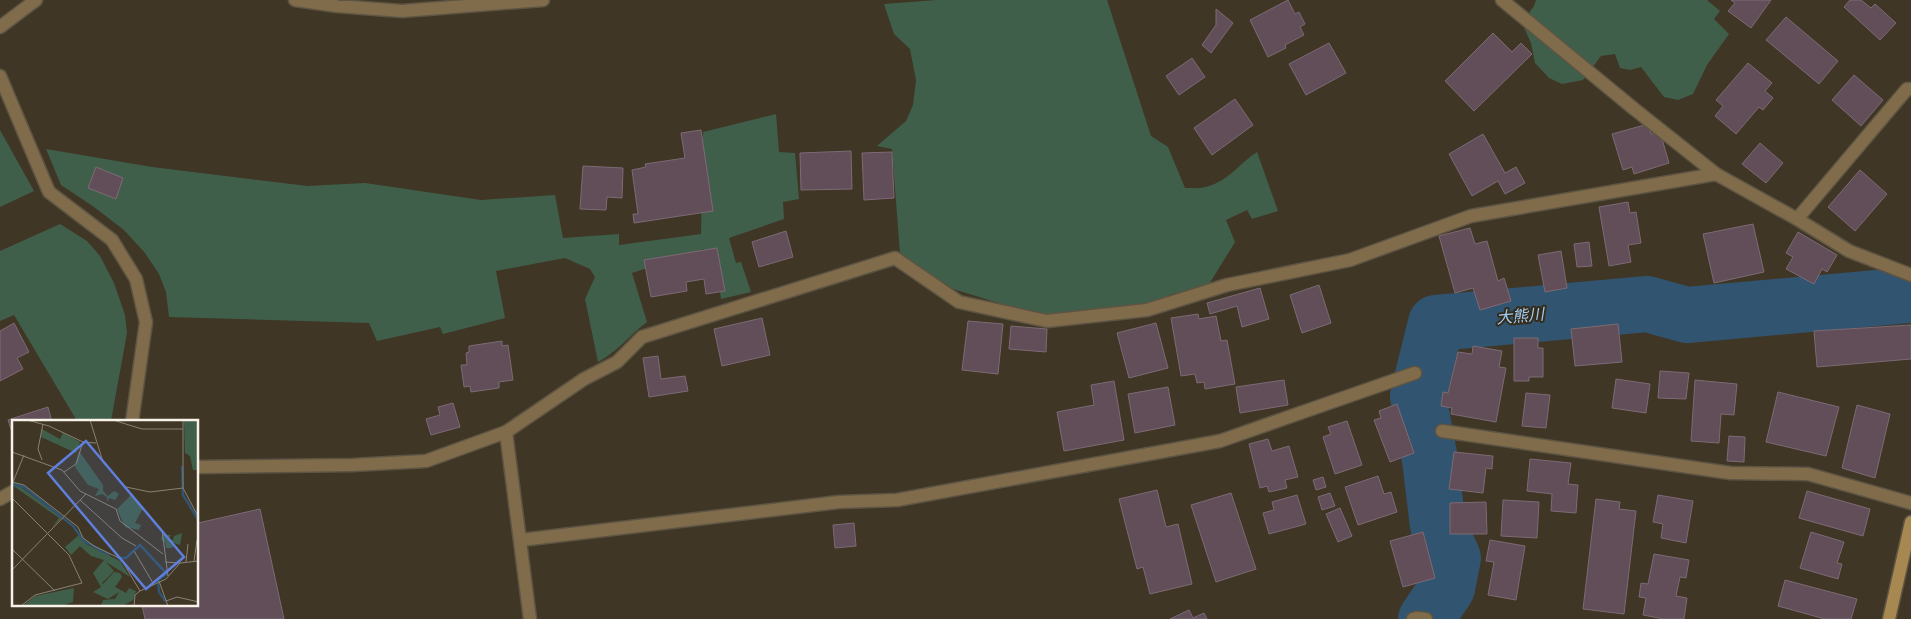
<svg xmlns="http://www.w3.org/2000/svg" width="1911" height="619" viewBox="0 0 1911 619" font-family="'Exo 2','Noto Sans JP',sans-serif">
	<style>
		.green { fill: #405f4b }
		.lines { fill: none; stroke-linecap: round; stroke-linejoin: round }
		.river { stroke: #315470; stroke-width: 56 }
		.building { fill: #614e59; stroke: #7d6a75 }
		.lane-casing { stroke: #5d5444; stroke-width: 15 }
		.street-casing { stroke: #5d5444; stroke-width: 15 }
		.secondary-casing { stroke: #5d5444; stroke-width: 15 }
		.lane { stroke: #806c4a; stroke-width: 12 }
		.street { stroke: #806c4a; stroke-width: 12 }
		.secondary { stroke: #a88851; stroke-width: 12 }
		.labels { text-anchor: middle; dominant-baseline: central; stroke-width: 4; stroke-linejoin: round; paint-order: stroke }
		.water-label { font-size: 16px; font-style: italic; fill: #9fcdf4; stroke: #352c1c }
		.inset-river { fill: none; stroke: #315470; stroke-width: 2.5 }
		.inset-road { fill: none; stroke: #898173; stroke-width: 1 }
		.view { fill: #5f7fdd; fill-opacity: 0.15; stroke: #5f7fdd; stroke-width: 2.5 }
		.inset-edge { fill: none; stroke: #f8f2e8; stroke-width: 2.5 }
	</style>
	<rect width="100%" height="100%" fill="#3f3625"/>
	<path class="green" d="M937,0H1107L1151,136L1168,147L1185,188C1193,188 1202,189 1209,186C1229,180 1240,163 1257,152L1278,211L1252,219L1247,210L1226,220L1235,242L1203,294L1193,296L1190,289L1166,296L1170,310L1143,318L1139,307L1038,315L953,289L900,254L892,149L877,146L906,121L913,105L916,80L910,49L894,34L884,4Z
		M1536,0H1707L1720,11L1714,19L1729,34L1707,65L1693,94L1678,100L1664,97L1641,67L1630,70L1620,68L1615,54L1601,56L1583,80L1562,84L1549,78L1535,63L1531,43L1522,23L1534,6Z
		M776,114L779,152L795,153L799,199L783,202L784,219L729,238L736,263L741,262L751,292L721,299L715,255L705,257L704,249L632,273L647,322C630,335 617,352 598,362L585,299L595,277L590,269L565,258L496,271L505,318L443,334L440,327L377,341L369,323L169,317L166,292L159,274L145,253L124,230L94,207L61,185L46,149L152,167L307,186L365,183L481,200L555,195L563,238L619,234V245L701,234L703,132Z
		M0,130L34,191L0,207Z
		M60,224L87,241L100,256L114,283L125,315L127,333L111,421H77L14,315L0,321V251Z"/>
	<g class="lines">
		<path class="river" d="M1426,619L1447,588L1453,558L1438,526L1430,460L1418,396L1436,323L1647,304L1687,315L1911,295"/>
	</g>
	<path class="building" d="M1288,0L1295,14L1299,12L1305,24L1300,27L1304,35L1285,45L1286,48L1268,57L1250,20Z
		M1731,0H1771L1751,28L1728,11L1735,3Z
		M1850,0H1861L1871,8L1875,4L1896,23L1880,40L1844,7Z
		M1216,9L1233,23L1211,53L1202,45L1216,25Z
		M1786,17L1838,61L1819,84L1766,40Z
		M1493,33L1512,52L1521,43L1532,54L1474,111L1445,81Z
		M1329,43L1346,73L1306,95L1289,64Z
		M1192,58L1205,77L1179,95L1166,76Z
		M1748,63L1772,83L1765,91L1773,98L1763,110L1759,107L1736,134L1715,116L1723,106L1716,100Z
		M1854,75L1883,100L1861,126L1832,100Z
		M1235,99L1253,125L1212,155L1194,128Z
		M1648,124L1651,134L1660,132L1669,163L1634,174L1632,167L1623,170L1612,134Z
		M701,130L713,211L634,223L633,214H638L632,170L646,167L645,164L685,158L681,133Z
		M1483,134L1505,173L1516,167L1525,183L1505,194L1498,181L1472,196L1449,154Z
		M1760,143L1783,163L1766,183L1742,164Z
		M851,151L852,189L801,190L800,153Z
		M892,152L894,198L864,200L862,153Z
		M583,166L623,168L622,198L607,197L606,210L580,209Z
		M96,167L123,178L116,199L88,188Z
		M1860,170L1887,194L1855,231L1828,207Z
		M1628,202L1630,213L1636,212L1641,243L1628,245L1631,262L1609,266L1599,207Z
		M1753,224L1764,272L1714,283L1703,234Z
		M1470,228L1475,244L1487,241L1498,281L1504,278L1511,301L1480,310L1473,288L1455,293L1439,236Z
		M786,231L793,257L759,267L752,242Z
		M1798,232L1837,255L1827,272L1822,269L1814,284L1786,269L1793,257L1786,253Z
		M1589,242L1592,266L1577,267L1574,244Z
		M717,248L725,291L706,294L704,279L686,282L687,291L651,297L644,260Z
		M1561,251L1567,288L1545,292L1538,255Z
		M1319,285L1331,323L1302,333L1290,295Z
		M1260,288L1269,319L1242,327L1237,306L1210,314L1207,303Z
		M1198,314L1199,319L1216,316L1221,341L1227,340L1235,384L1205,389L1204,382L1197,383L1195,374L1181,376L1171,318Z
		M762,318L770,355L722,366L714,329Z
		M968,321L1003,324L998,374L962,370Z
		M14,323L29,352L17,358L23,369L0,381V331Z
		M1156,323L1168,368L1129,378L1117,333Z
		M1618,324L1622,362L1575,366L1571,329Z
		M1911,325V359L1817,367L1814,331Z
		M1011,326L1047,329L1046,352L1009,349Z
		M1514,338H1538V348H1543V377H1529V381H1514Z
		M502,341V346L508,345L513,380L499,382V388L471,392L470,386L464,387L461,365H467L466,353L469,352V346Z
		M1473,346L1502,351L1499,367L1506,368L1496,422L1451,414L1452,408L1441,406L1443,392L1448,393L1458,352L1472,354Z
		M658,356L661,379L685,376L688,391L649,397L643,358Z
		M1660,371L1689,373L1686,399L1658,398Z
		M1616,379L1650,384L1646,413L1612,408Z
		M1284,380L1288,405L1240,413L1236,387Z
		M1695,380L1737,384L1734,415L1721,414L1719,443L1691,441Z
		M1114,381L1124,440L1064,451L1057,412L1094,405L1091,385Z
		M1168,387L1175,425L1135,433L1128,394Z
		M1778,392L1839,407L1826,456L1766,442Z
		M1526,393L1550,395L1546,428L1522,426Z
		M453,403L460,427L431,435L426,419L440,415L438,407Z
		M1397,404L1414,453L1390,462L1374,420L1381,418L1379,411Z
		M1857,405L1890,414L1875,478L1842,468Z
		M48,407L52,422H14V438L8,420Z
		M1347,421L1362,465L1335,474L1323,437L1331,434L1328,427Z
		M1729,436L1745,437L1744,462L1727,461Z
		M1268,439L1272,451L1289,446L1298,477L1285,480L1287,488L1269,492L1267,486L1260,488L1249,444Z
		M1454,452L1493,456L1492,469L1486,468L1483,493L1449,489Z
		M1530,459L1571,463L1568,484L1578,485L1576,513L1551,511L1552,494L1527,491Z
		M1378,476L1384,494L1391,492L1397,512L1358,525L1345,487Z
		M1323,477L1326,487L1316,490L1313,480Z
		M1157,490L1166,527L1178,524L1192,584L1150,594L1143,567L1137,569L1119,499Z
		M1807,491L1870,509L1863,536L1799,518Z
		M1231,493L1256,569L1216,582L1191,505Z
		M1330,493L1335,506L1322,510L1318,497Z
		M1297,495L1306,524L1269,534L1263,513L1274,510L1272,502Z
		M1658,495L1693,501L1686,543L1661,538L1663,524L1653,522Z
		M1596,499L1620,502L1619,509L1636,511L1624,614L1583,609Z
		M1503,500L1539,502L1537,538L1501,536Z
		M1486,502L1487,534H1450V503Z
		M1340,508L1352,536L1338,542L1326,514Z
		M260,509L284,619H145L142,605H198V523Z
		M854,523L856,546L835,548L833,525Z
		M1423,532L1435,578L1403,587L1390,541Z
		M1811,532L1844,542L1837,563L1842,564L1838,579L1800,568Z
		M1490,540L1525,546L1516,600L1488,595L1494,562L1486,561Z
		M1654,554L1689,560L1686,578L1680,577L1676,596L1687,598L1684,619H1664L1643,615L1646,598L1639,597L1641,583L1648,584Z
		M1785,580L1857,599L1851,619H1825L1778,606Z
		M1189,610L1193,618L1204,613L1207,619H1170Z"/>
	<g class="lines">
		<g class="lane-casing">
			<path id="lane" d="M1502,0L1633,108
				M1797,219L1907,89H1911
				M1300,413L1415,373
				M506,432L584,379L617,362L642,337L895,258L959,302L1047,321L1147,310L1227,285L1350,260L1471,216L1716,174"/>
		</g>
		<g class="street-casing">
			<path id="street" d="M295,0L337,6L402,11L543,0
				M0,27L36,0
				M0,76L49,192L112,240L136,279L146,322L132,422
				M1633,108L1716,174L1797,219L1849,251L1911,275
				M1442,431L1730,473L1808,474L1911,503
				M198,467L353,465L426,461L506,432L530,619
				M0,499L14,491
				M521,540L839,502L897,500L1220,441L1300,413
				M1413,619L1416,618L1426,619"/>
		</g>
		<g class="secondary-casing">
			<path id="secondary" d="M1889,619L1911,522"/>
		</g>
		<use href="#lane" class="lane"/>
		<use href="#street" class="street"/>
		<use href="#secondary" class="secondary"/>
	</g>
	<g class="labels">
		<g class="water-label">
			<text transform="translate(1520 315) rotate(-5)">大熊川</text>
		</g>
	</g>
	<g transform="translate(12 420)">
		<rect width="186" height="186" fill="#3f3625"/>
		<path d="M172,0H186V50H181L178,36L173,33ZM30,9L48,19L51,13L68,22L64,33L29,17ZM67,31L91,65V71L96,76L102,71L107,74L103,80L97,78L95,82V77L90,74L83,76L87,69L76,65L63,47ZM0,65L9,67L50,98L40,107L47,98ZM119,75L131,88L123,103L129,105L127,110L113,107L105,89ZM170,113L168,125L162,123L160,128H154L153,122L149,120L150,115H159L157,119L161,120L162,116ZM67,115L74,124L108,141L118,157L94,142L102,151L90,163L88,161L91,164L102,152L108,153L110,157L103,167L114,173L117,168L124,171L121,180L111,186H81L89,185L91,180L103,179L107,172L96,179L81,172L89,167L81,153L92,140L79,136L68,126L59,135L53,127ZM62,168L61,182L50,186H11L23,176Z" fill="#405f4b"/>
		<path class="inset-river" d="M170,46L171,75L187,101M0,64L12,67L61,106L72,121L98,135M105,138H114L128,125L155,154L146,160L147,172L154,182"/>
		<path class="inset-road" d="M15,0L37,6L71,22L84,23M78,0L91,42L150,110L156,156M101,0L130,9H171M171,0V68L187,98M0,32L50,50L68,71L104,89L108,101L151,134M30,40L26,29L31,4M52,52L64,44L71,22M0,62L12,65L66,107L71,118L82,126L109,139L128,171M1,62L12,35M114,67L138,72L171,68M0,78L57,135L70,163L23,175L9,186M68,80L110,118L124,126M0,129L43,171M122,131L141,163M182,141L185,120M153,142L168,143M174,142L176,124M0,150L74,74M147,161L156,186M154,181L165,177L187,182M122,186L123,175L128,171L154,159L168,143L187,141"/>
		<path class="view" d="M74,21L172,137L134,169L36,53Z"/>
		<rect width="186" height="186" class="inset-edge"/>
	</g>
</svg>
